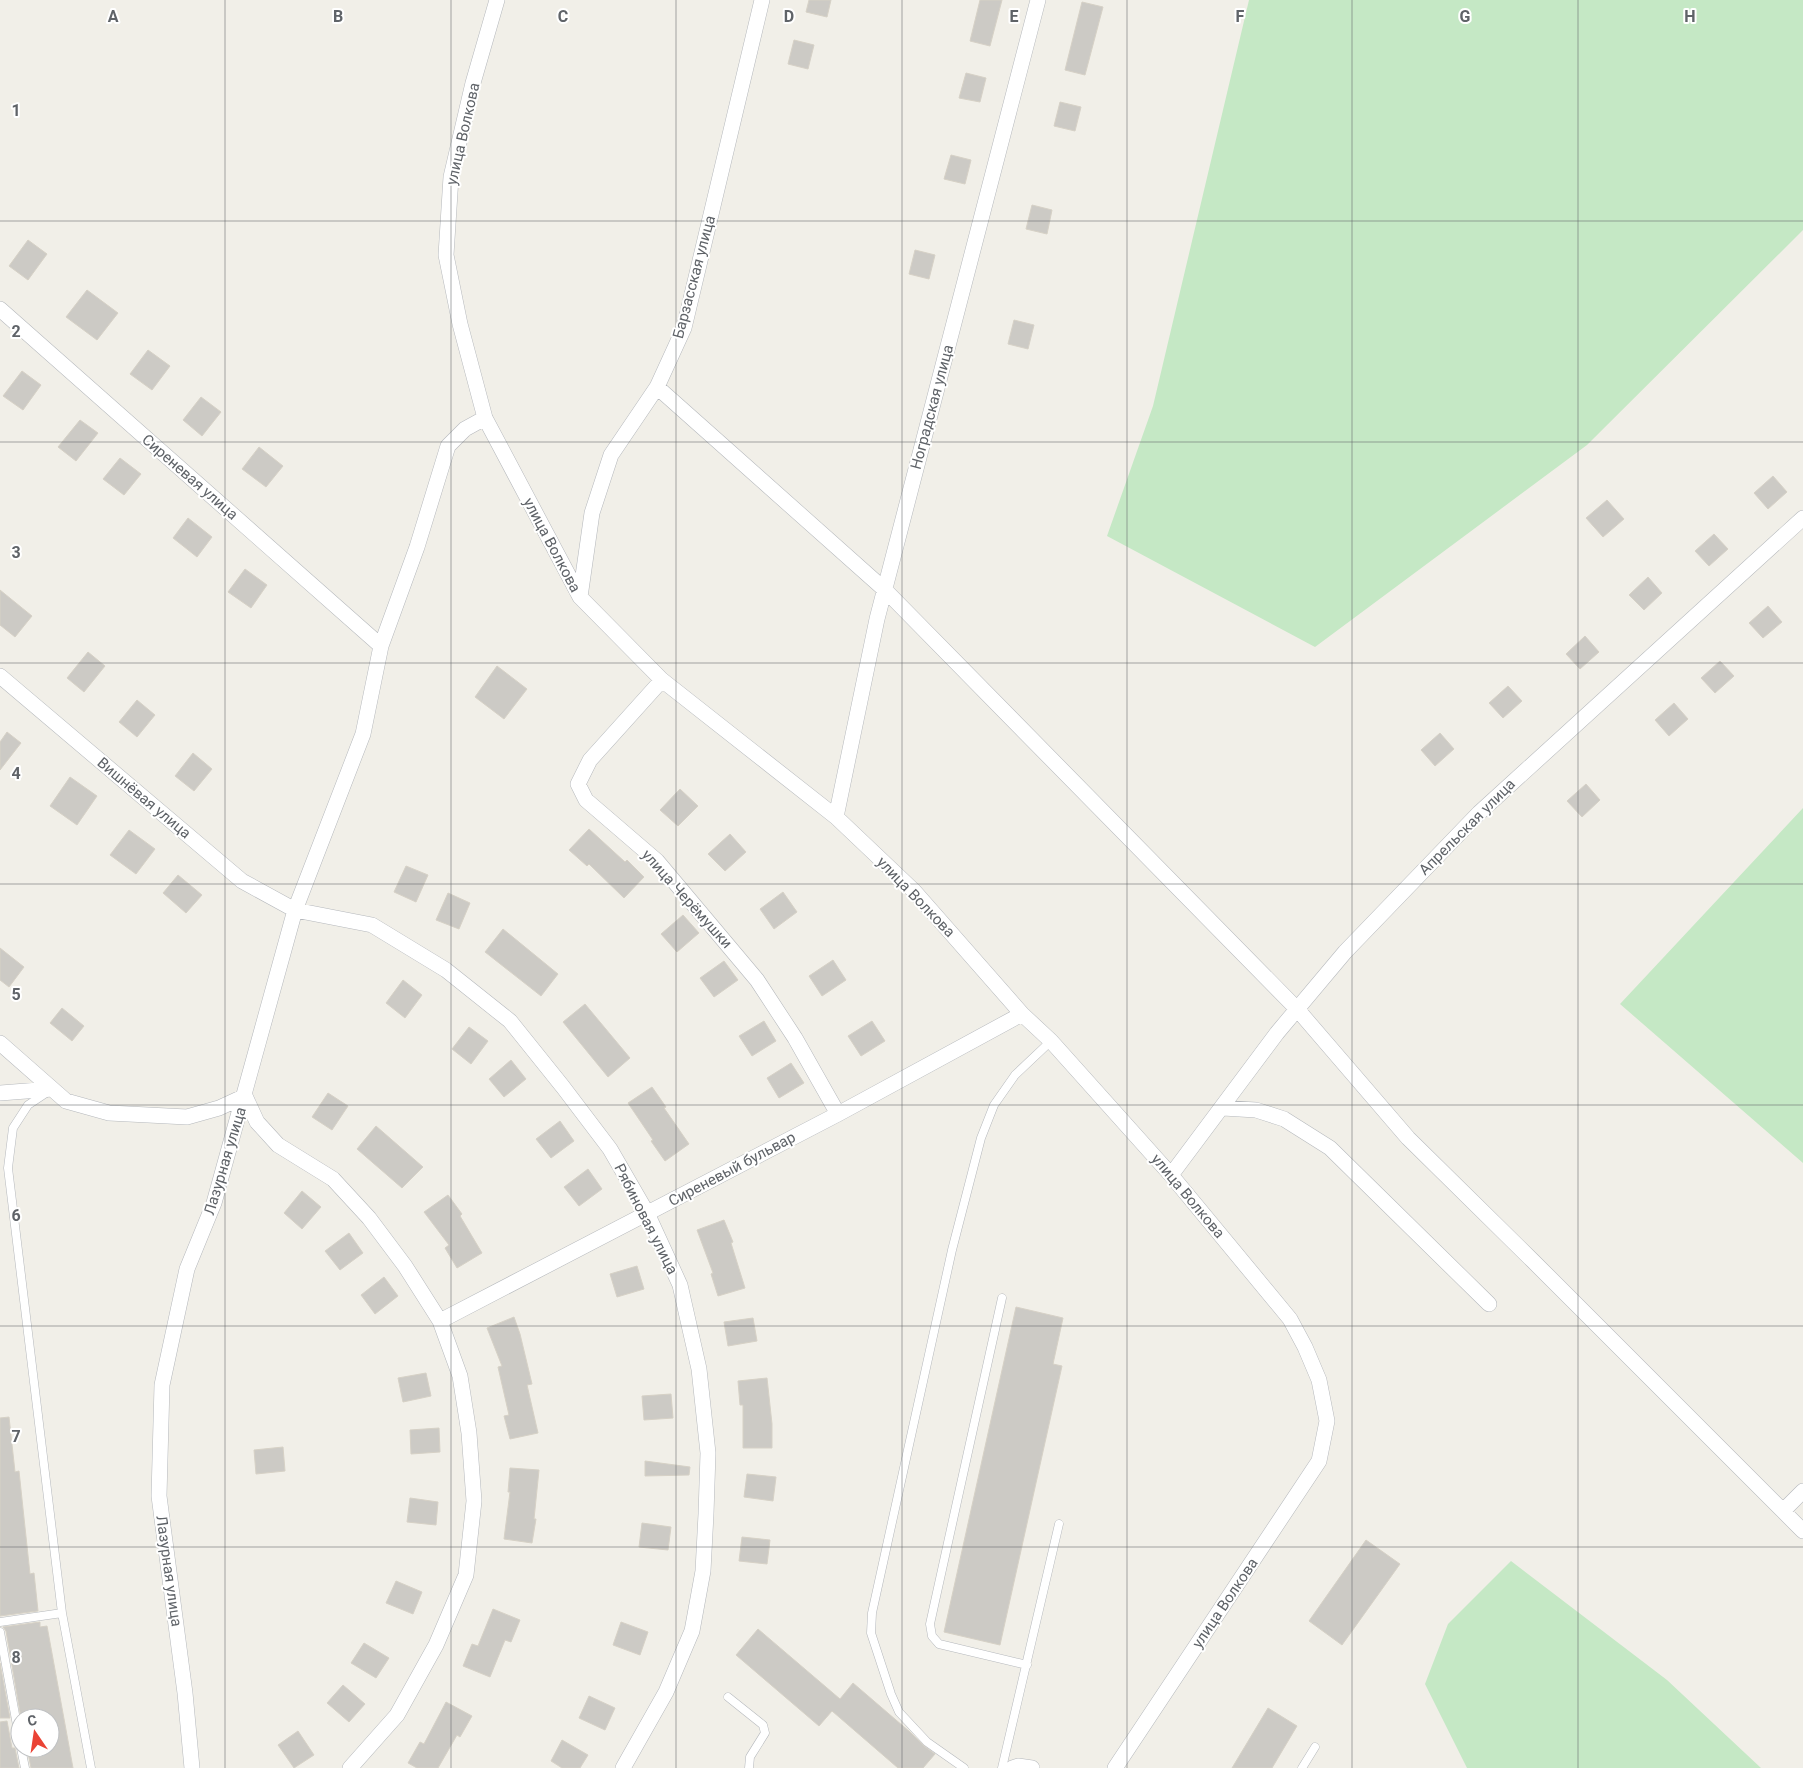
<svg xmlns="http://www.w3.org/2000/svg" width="1803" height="1768" viewBox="0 0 1803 1768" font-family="Roboto,sans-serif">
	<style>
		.green { fill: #c5e8c5 }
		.building { fill: #cccac5; stroke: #d6d1c6 }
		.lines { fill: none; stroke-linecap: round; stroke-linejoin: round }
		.lane-casing { stroke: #b5b8bc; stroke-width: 9 }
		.street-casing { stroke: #b5b8bc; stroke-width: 16 }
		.lane { stroke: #fff; stroke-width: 8 }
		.street { stroke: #fff; stroke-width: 15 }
		.grid { fill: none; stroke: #5f6368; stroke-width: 1; stroke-opacity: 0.55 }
		.labels { text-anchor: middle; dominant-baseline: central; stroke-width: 4; stroke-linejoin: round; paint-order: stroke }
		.street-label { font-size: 15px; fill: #5f6368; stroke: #fff }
		.grid-label { font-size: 16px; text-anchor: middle; font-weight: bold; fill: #5f6368; stroke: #fff; stroke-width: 4; stroke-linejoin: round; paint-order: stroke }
	</style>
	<rect width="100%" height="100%" fill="#f1efe8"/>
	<path class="green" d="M1249,0H1803V230L1587,445L1315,647L1107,536L1153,406Z
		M1803,808V1163L1620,1004Z
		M1511,1561L1667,1680L1761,1768H1467L1425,1684L1448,1624Z"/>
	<path class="building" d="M809,0H831L827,17L806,12Z
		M980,0H1002L990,46L970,41Z
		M1082,2L1103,7L1085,75L1065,70Z
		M794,40L814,45L808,69L788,64Z
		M966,73L986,78L980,102L959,98Z
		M1060,102L1081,107L1075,131L1054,126Z
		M951,155L971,160L965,184L944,179Z
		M1032,205L1052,210L1047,234L1026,229Z
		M28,240L47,254L28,280L9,266Z
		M915,250L935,255L929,279L909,274Z
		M87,290L118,313L97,340L66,317Z
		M1014,320L1034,325L1028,349L1008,344Z
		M148,350L170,366L152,390L130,374Z
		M22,371L41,385L23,410L3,396Z
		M201,397L221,412L202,436L183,420Z
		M80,420L98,433L76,461L58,447Z
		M259,447L283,466L266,487L242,469Z
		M120,458L141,474L124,495L103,479Z
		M1773,476L1787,492L1768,509L1754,493Z
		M1607,500L1624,519L1603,537L1586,518Z
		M188,518L212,537L197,557L173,538Z
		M1714,534L1728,549L1709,566L1695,551Z
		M245,569L267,585L251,608L228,592Z
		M1648,577L1662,593L1644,610L1629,595Z
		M0,590L32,616L15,637L0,625Z
		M1768,606L1782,622L1763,638L1749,623Z
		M1585,636L1599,652L1580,669L1566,654Z
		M88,652L105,666L84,692L67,678Z
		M1720,661L1734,676L1715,693L1701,678Z
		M497,666L527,689L504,719L475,697Z
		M1508,686L1522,701L1503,718L1489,703Z
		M137,700L155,715L137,737L119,722Z
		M1674,703L1688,719L1669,736L1655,720Z
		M7,732L21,743L0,770V742Z
		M1440,733L1454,749L1435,766L1421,750Z
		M193,753L212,769L194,791L175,776Z
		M70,777L97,796L77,825L50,806Z
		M1586,784L1600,800L1582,817L1567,801Z
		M680,789L698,806L678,826L660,810Z
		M589,829L625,862L627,860L644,877L624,898L589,864L587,866L569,850Z
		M129,830L155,849L136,874L110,855Z
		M730,834L746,852L725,871L708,854Z
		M406,866L428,875L416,902L394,892Z
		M178,875L202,895L186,913L163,893Z
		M783,892L797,912L774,929L760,909Z
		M448,893L470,903L459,929L436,920Z
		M683,915L699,933L677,952L661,934Z
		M503,929L558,974L541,996L485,952Z
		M0,948L24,967L9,987L0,980Z
		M833,960L846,980L822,996L809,976Z
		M724,961L738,980L714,997L700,978Z
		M403,980L422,995L405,1018L386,1003Z
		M585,1004L630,1058L608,1077L563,1022Z
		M62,1008L84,1026L72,1041L50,1023Z
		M764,1021L776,1041L752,1056L739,1036Z
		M872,1021L885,1041L861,1056L848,1036Z
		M469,1027L488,1041L471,1064L452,1049Z
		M511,1060L526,1079L504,1097L489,1079Z
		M791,1063L804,1083L779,1098L767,1078Z
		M652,1087L666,1107L664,1108L689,1144L665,1161L651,1141L653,1140L628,1103Z
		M328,1093L348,1106L332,1130L312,1117Z
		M560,1121L574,1141L551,1158L536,1139Z
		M376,1126L423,1167L402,1188L357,1149Z
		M588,1169L602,1189L579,1206L564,1187Z
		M302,1191L321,1207L302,1229L284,1213Z
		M448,1195L462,1214L460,1216L482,1253L457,1268L445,1248L449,1245L424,1212Z
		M724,1220L733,1242L731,1243L745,1288L718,1296L711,1274L713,1273L697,1230Z
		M349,1233L363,1253L340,1270L325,1251Z
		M637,1266L644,1289L617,1297L610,1274Z
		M384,1277L398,1296L375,1314L361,1295Z
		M1016,1307L1063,1318L1053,1364L1062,1366L1000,1645L944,1632Z
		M514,1317L520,1334L532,1384L527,1385L538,1433L510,1439L504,1416L509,1415L498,1367L502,1366L487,1328Z
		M753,1318L757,1341L728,1346L724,1322Z
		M426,1373L431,1396L403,1402L398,1378Z
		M767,1378L772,1424V1448H743V1405H740L738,1381Z
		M671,1394L673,1418L644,1420L642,1396Z
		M9,1417L15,1472L19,1471L30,1574L34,1573L38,1611L0,1616V1418Z
		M439,1428L440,1452L411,1454L410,1430Z
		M283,1447L285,1471L256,1474L254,1450Z
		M645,1461L690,1467L689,1475L645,1476Z
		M510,1468L539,1470L534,1519H536L532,1543L504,1539L510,1492H508Z
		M747,1474L776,1477L773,1501L744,1497Z
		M410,1498L438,1502L436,1525L407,1522Z
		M642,1523L671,1527L668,1550L639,1547Z
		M742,1537L770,1540L767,1564L739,1561Z
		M1366,1540L1400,1564L1342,1645L1309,1621Z
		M396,1581L422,1592L413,1614L386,1603Z
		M493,1609L520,1620L511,1642L505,1640L490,1677L463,1666L472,1644L478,1646Z
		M40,1622V1627L47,1626L73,1768H31L27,1748H50V1718H21L6,1631L3,1627Z
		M621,1622L648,1632L640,1655L613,1645Z
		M758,1629L840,1699L853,1683L910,1732L924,1746L935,1754L923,1768H898L832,1711L819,1726L736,1655Z
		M364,1643L389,1658L376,1678L351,1663Z
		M0,1663L10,1718H0Z
		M343,1685L365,1704L349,1722L327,1703Z
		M589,1696L615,1708L605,1730L579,1718Z
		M446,1702L472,1716L460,1737L457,1735L438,1768H417L408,1763L420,1742L424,1744Z
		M1268,1708L1297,1726L1272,1768H1232Z
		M7,1721L12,1748H15L19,1768H0V1722Z
		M298,1731L314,1755L294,1768L278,1745Z
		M562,1740L588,1755L580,1768H562L551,1761Z"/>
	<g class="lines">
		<g class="lane-casing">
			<path id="lane" d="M46,1093L28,1105L13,1128L8,1168L62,1613L91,1768
				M1002,1298L930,1624L932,1636L939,1644L1027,1665
				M0,1622L62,1613
				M0,1632L20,1742
				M728,1697L763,1725L765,1733L750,1757L749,1768
				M21,1748L25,1768
				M964,1768L927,1742L899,1712L891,1694L871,1633L872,1613L952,1250L981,1138L994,1105L1015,1075L1051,1041
				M1002,1768L1059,1524
				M1302,1768L1315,1747"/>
		</g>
		<g class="street-casing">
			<path id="street" d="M497,0L473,83L451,177L446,255L460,324L485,418L580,597L662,680L836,817L914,891L1022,1014L1051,1041L1171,1175L1290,1319L1305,1347L1319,1380L1327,1421L1319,1461L1115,1768
				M0,309L381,646
				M657,387L885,590L1297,1009L1408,1138L1533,1261L1803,1531
				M580,597L592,513L611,455L657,387L684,328L762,0
				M0,676L242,881L295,910L372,925L446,970L510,1021L563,1087L610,1149L647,1213L680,1285L699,1369L708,1453L706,1514L703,1571L692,1631L666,1692L623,1768
				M662,680L590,760L578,784L586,800L657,861L757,980L795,1038L838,1114
				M836,817L877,619L1038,0
				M0,1043L66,1101L109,1113L187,1117L219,1108L245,1096
				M0,1093L52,1089
				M245,1096L257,1122L278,1145L333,1179L369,1218L405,1266L440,1321L460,1376L469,1433L474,1501L466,1575L436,1645L397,1715L350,1768
				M1223,1108L1256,1110L1284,1119L1330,1148L1489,1304
				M1171,1175L1277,1033L1345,952L1479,813L1803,518
				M440,1321L838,1114L1022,1014
				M1784,1510L1803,1491
				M192,1768L185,1693L159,1496L162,1385L187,1269L214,1203L295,910L363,734L381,646L417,547L448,446L465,429L485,418
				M1012,1768L1018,1766L1032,1768"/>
		</g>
		<use href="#lane" class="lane"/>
		<use href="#street" class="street"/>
	</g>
	<path class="grid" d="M225,0V1768M451,0V1768M676,0V1768M902,0V1768M1127,0V1768M1352,0V1768M1578,0V1768M0,221H1803M0,442H1803M0,663H1803M0,884H1803M0,1105H1803M0,1326H1803M0,1547H1803"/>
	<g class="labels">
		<g class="street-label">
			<text transform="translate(463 134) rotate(-77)">улица Волкова</text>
			<text transform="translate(694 277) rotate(-75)">Барзасская улица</text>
			<text transform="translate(932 407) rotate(-75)">Ноградская улица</text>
			<text transform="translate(190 477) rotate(41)">Сиреневая улица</text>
			<text transform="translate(552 545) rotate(62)">улица Волкова</text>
			<text transform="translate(144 798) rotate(40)">Вишнёвая улица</text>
			<text transform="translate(1467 827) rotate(-45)">Апрельская улица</text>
			<text transform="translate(916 897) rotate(46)">улица Волкова</text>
			<text transform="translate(687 899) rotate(48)">улица Черёмушки</text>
			<text transform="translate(225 1161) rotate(-73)">Лазурная улица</text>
			<text transform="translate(732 1169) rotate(-28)">Сиреневый бульвар</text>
			<text transform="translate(1188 1196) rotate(50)">улица Волкова</text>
			<text transform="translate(646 1219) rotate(63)">Рябиновая улица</text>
			<text transform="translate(169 1571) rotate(82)">Лазурная улица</text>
			<text transform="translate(1225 1603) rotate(-56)">улица Волкова</text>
		</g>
	</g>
	<g class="grid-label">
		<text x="113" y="22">A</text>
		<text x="338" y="22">B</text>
		<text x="563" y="22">C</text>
		<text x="789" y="22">D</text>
		<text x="1014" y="22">E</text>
		<text x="1240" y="22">F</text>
		<text x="1465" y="22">G</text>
		<text x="1690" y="22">H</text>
		<text x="16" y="116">1</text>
		<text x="16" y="337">2</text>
		<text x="16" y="558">3</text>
		<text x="16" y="779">4</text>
		<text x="16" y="1000">5</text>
		<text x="16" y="1221">6</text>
		<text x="16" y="1442">7</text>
		<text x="16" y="1663">8</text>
	</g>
	<g transform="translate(35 1733) rotate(347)"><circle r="24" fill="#ffffff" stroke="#bfc1c3"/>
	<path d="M0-4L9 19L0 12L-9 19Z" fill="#ea4335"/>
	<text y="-8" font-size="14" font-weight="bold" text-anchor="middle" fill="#5f6368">С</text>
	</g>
</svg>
